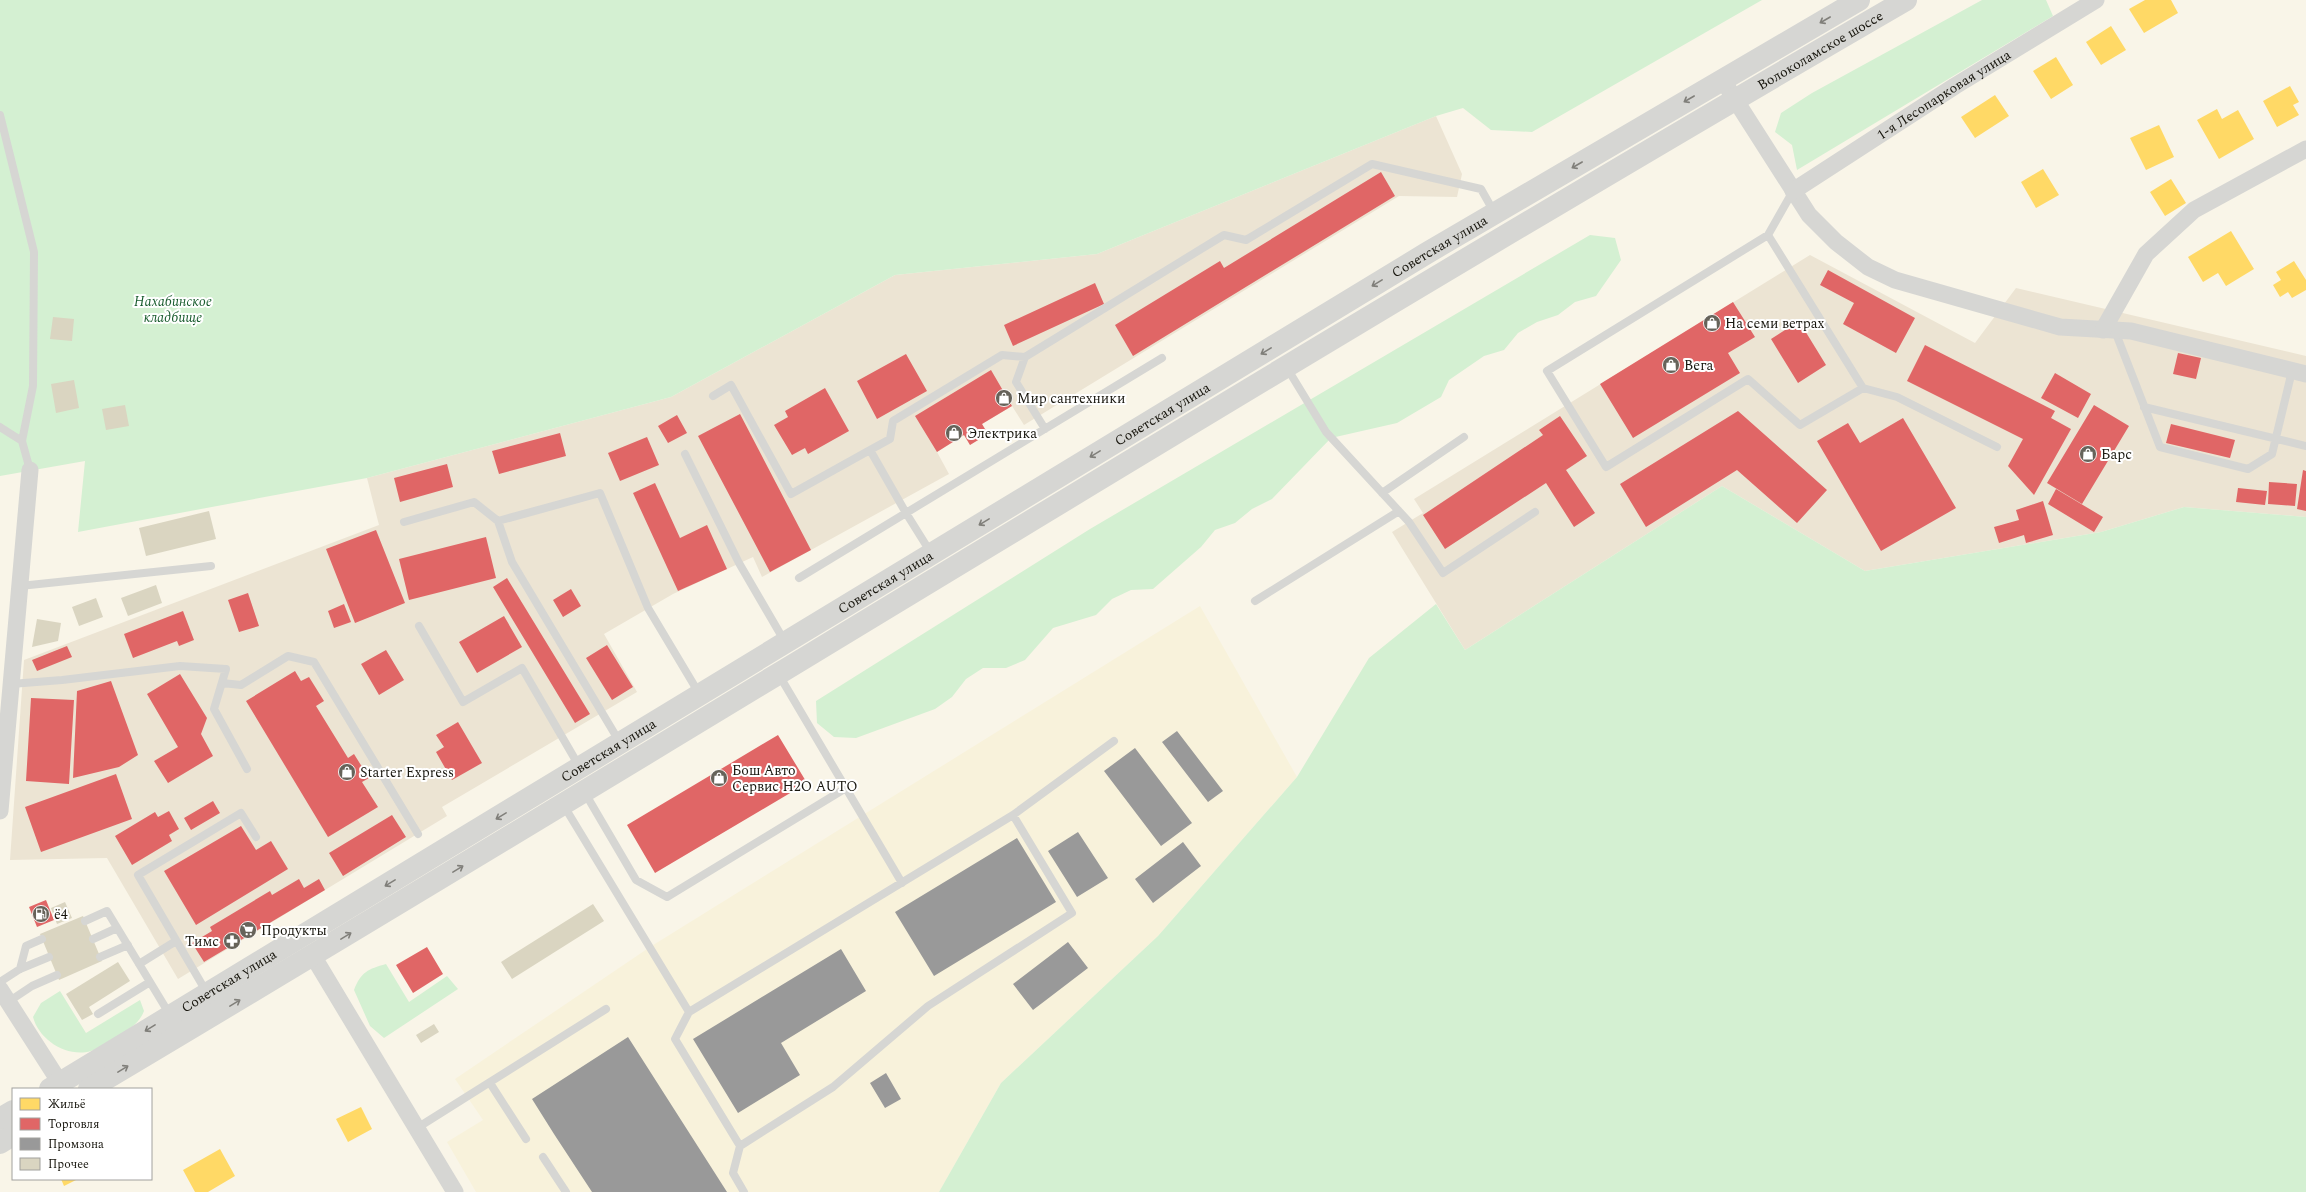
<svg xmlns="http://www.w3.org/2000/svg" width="2306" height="1192" viewBox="0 0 2306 1192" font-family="Spectral,serif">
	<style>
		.commercial { fill: #ece4d3 }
		.built { fill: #f8f2db }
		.green { fill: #d4f0d2 }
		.homes { fill: #ffd966 }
		.shops { fill: #e06666 }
		.industry { fill: #999 }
		.building { fill: #dad5c1 }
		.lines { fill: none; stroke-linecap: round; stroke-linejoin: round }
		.service { stroke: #d6d6d3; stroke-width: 8 }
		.minor { stroke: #d6d6d3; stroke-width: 17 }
		.primary { stroke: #d6d6d3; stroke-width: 22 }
		.oneway { stroke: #807f7a }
		.labels { text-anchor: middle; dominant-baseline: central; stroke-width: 4; stroke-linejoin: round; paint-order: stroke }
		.street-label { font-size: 14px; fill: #17150d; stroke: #fff }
		.park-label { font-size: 14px; font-style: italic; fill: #185b2d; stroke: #fff }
		.poi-label { font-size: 14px; fill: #17150d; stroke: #fff; text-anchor: start }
	</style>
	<rect width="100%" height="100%" fill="#f9f5e8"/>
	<path class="commercial" d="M1436,116L1462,174L1457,197L1399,196L1024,425L1012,406L982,424L988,434L970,445L964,435L937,452L949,474L762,577L753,557L673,594L604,634L637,692L442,807L447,816L178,979L107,858L10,860L24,660L379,525L367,478L671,397L895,275L1097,254Z
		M1810,255L1975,343L2016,288L2306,356V517L2184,507L2101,532L1865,571L1722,486L1465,650L1392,532L1423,513L1414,499Z"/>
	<path class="built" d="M1200,606L1297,777L1158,936L1001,1083L939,1192H476L447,1142L483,1120L455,1079L650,947Z"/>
	<path class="green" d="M0,0H1762L1532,132L1491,130L1463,108L1436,116L1097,254L895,275L671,397L367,478L78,532L85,461L0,476Z
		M1982,0H2046L2053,16L1797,170L1792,145L1775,132L1781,113L1812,93Z
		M1590,235L1615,238L1621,260L1596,296L1575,302L1558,315L1537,322L1518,333L1504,350L1484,356L1449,380L1441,397L1397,423L1331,438L1272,499L1252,509L1235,523L1215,530L1201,547L1153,589L1131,590L1112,599L1096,615L1053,628L1025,660L1006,668H983L966,679L952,697L935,709L856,738L834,737L817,723L816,701L1090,529Z
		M1722,486L1865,571L2101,532L2184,507L2306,517V1192H939L1001,1083L1158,936L1297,777L1369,658L1436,604L1465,650Z
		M386,964L409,1002L447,976L458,989L384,1038L370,1026L354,990C361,972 368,969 386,964Z
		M60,991L86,1033L140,1000L144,1011C139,1024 129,1029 118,1036C110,1041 101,1048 91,1051C67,1058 39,1040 33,1017L41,1003Z"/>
	<path class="homes" d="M2145,0H2171L2178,13L2144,33L2129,9Z
		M2111,26L2126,50L2101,65L2086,42Z
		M2056,57L2073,85L2051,99L2033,71Z
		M2290,86L2299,102L2293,105L2299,115L2277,127L2263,101Z
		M1995,95L2009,116L1975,138L1961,117Z
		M2217,109L2222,119L2238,110L2254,139L2219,159L2197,120Z
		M2159,125L2174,157L2146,170L2130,138Z
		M2043,169L2059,195L2036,208L2021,182Z
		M2171,179L2186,203L2165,216L2150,192Z
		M2231,231L2254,269L2226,286L2218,273L2203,282L2188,257Z
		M2294,261L2306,280V290L2292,298L2288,292L2280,297L2273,285L2281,280L2276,272Z
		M361,1107L372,1129L348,1142L336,1119Z
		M220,1149L235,1176L208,1192H195L183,1170Z
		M61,1179H78L64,1186Z"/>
	<path class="shops" d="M1381,172L1395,196L1133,356L1115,325L1220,261L1224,268Z
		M1828,270L1915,318L1896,353L1843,324L1854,303L1820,285Z
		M1095,283L1104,304L1013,346L1004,325Z
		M1733,302L1755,337L1728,353L1740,373L1633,438L1600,384Z
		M1799,321L1826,365L1798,383L1771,339Z
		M1925,345L2055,411L2051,418L2071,429L2034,495L2008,466L2023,439L1907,381Z
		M2178,353L2201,358L2196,379L2173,374Z
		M906,354L927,391L877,419L857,381Z
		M991,370L1012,406L982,424L988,434L970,445L964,435L937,452L915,416Z
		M2055,373L2091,394L2078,418L2041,398Z
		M825,388L849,431L808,454L805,448L792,455L774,425L788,417L785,411Z
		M2094,405L2129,426L2082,504L2047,483Z
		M1738,411L1827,490L1797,523L1737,470L1646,527L1620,484Z
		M740,414L811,550L770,572L698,436Z
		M677,415L687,433L668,443L658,426Z
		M1560,416L1587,456L1566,470L1595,513L1574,527L1546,483L1445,549L1423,515L1543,435L1539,430Z
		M1903,418L1956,508L1881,551L1817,441L1848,423L1860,443Z
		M2171,424L2235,440L2230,458L2166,443Z
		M560,433L566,456L499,474L492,451Z
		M647,437L659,465L620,481L608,453Z
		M447,464L453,487L400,502L394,478Z
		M2303,470L2306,471V511L2297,509Z
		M2269,482L2297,484L2295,506L2268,504Z
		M655,483L680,538L707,525L727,569L678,591L633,493Z
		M2238,488L2267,491L2265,505L2236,502Z
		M2056,489L2103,517L2094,532L2048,504Z
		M2043,501L2053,535L2026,543L2024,535L1999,543L1994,527L2019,520L2016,510Z
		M376,530L405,603L355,623L326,549Z
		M486,537L496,578L409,600L399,559Z
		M507,578L590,714L575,723L493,587Z
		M571,589L581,606L563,617L553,600Z
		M248,593L259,626L239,632L228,600Z
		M344,604L351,622L334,628L328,611Z
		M183,611L194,640L179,646L177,641L133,658L124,634Z
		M504,616L522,647L477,673L459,642Z
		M607,645L633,687L612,700L586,658Z
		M67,646L72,657L37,671L32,660Z
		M386,650L404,680L379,695L361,664Z
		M295,671L301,681L309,677L324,701L316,706L348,758L354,754L369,778L362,782L378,807L328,837L246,701Z
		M180,674L207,718L201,734L213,756L168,783L154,761L178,747L147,694Z
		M111,681L138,755L119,767L73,778L77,691Z
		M31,698L74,700L69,784L26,781Z
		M458,722L482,763L452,780L436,752L444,747L436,735Z
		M778,735L807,783L655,873L627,825Z
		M116,774L132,819L41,852L25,807Z
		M213,801L220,813L191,830L184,818Z
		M169,811L179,829L169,835L172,841L132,865L115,836L155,812L158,817Z
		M392,815L406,837L343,876L329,853Z
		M241,826L256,850L271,841L288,869L196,925L164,871Z
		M299,879L304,888L319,879L325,890L204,962L192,943L212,931L210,927L270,891L272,895Z
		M46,900L54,920L37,927L29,907Z
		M427,947L443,974L413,993L396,965Z"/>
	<path class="industry" d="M1177,731L1223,791L1208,802L1162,742Z
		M1135,748L1192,823L1161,846L1104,771Z
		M1078,832L1108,878L1077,897L1048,851Z
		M1017,838L1056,902L934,976L895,912Z
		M1183,842L1201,866L1153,903L1135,879Z
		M1068,942L1088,968L1033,1010L1013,984Z
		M841,949L866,991L781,1043L800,1075L738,1113L693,1039Z
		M628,1037L727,1192H592L554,1134L532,1099Z
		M886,1073L901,1099L885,1108L870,1083Z"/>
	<path class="building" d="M53,317L74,319L72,341L50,339Z
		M74,380L79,408L56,413L51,384Z
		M125,405L129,426L106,430L102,409Z
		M209,511L216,539L146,556L139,528Z
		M156,585L162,603L128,616L121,598Z
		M96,598L103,617L79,626L72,607Z
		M37,619L61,623L58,641L32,647Z
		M65,902L72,918L57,924L51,908Z
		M593,904L604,921L512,979L501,962Z
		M83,916L102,961L59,980L40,934Z
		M118,962L130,981L89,1007L93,1014L82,1020L66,994Z
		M434,1024L439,1032L421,1043L416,1035Z"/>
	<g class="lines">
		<path class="service" d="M0,115L34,252L33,386L22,441
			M1768,235L1863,388L1800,425L1748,379L1606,467L1547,371L1768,235L1793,191
			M2115,331L2160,447L2248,469L2272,454L2292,371
			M1025,357L1016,382L1045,429
			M1162,358L906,513L870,450L890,439L893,421L1002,355L1025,357L1224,235L1246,240L1372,164L1481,189L1494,212
			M1287,368L1326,432L1409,522L1443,573L1535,512
			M1863,388L1897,397L1997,447
			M713,396L731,385L791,494L870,450
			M2144,407L2306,446
			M0,427L22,441L30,470
			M685,454L739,563L785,642
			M1382,493L1464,437
			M498,521L512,562L619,741
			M404,522L474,502L498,521L600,493L648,608L700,695
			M799,578L906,513L931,553
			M20,586L211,566
			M1255,601L1399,511
			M419,626L463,702L522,668L579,766
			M779,675L902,883
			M222,683L241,685L288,656L314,662L418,834
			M11,684L62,680L180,666L226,669L214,709L247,769
			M585,793L636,880L667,897L846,788
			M564,806L689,1012L1013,815L1072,913L928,1006L833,1087L740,1146L733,1173L744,1192
			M1013,815L1114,741
			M85,921L107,911L170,1015
			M93,939L117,928
			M100,957L128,945
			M139,964L176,941
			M20,969L26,946L42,939
			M0,982L20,969L49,957
			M207,993L138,875L241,813L256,837
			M8,1002L32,986L57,975
			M689,1012L675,1039L740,1146
			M98,1014L150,982
			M490,1083L526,1139
			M417,1128L606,1009
			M543,1157L566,1192"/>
		<g class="minor">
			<path d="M1722,79L1809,215L1836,242L1868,267L1895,280L2060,327L2131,331L2306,374"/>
			<path id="s1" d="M1793,191L1955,86L2096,0"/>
			<path d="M2103,330L2146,254L2194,210L2306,149"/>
			<path d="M0,811L30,470"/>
			<path d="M313,956L455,1192"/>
			<path d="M0,989L64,1089"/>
		</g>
		<g class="primary">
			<path id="s2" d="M50,1089L1427,253L1859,0"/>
			<path id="s3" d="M89,1089C696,728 1295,354 1906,0"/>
			<path d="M0,1119L13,1111"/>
			<path d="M0,1143L13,1135"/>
		</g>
	</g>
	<defs><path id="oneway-shaft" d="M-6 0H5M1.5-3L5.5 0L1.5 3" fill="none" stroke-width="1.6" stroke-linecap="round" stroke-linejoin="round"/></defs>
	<g class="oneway">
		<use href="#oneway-shaft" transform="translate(1825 20) rotate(150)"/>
		<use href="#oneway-shaft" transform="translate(1689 99) rotate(150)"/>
		<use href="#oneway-shaft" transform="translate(1577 165) rotate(150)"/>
		<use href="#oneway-shaft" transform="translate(1377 283) rotate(149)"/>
		<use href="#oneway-shaft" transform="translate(1266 351) rotate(149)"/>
		<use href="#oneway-shaft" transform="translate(1095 454) rotate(149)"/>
		<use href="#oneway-shaft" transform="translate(984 522) rotate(149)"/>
		<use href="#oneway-shaft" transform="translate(501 816) rotate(149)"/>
		<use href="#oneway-shaft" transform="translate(458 869) rotate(-31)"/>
		<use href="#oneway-shaft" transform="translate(390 883) rotate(149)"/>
		<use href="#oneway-shaft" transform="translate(346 936) rotate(-31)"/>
		<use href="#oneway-shaft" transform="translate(235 1003) rotate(-31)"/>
		<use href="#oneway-shaft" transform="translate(150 1028) rotate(148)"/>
		<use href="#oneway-shaft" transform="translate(123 1069) rotate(-31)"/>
	</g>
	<defs>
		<g id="shop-disc" transform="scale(0.9)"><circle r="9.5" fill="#66635a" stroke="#fff"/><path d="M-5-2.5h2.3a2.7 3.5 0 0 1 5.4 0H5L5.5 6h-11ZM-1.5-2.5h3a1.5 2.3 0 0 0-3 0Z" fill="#fff"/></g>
		<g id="fuel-disc" transform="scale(0.9)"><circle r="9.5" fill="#66635a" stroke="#fff"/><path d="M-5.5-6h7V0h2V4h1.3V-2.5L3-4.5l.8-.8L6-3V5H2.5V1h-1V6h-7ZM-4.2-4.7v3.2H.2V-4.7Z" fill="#fff"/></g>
		<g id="supermarket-disc" transform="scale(0.9)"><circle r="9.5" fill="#66635a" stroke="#fff"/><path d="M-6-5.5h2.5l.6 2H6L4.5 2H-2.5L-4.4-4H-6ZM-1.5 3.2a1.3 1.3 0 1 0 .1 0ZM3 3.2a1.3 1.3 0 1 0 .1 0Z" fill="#fff"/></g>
		<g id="pharmacy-disc" transform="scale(0.9)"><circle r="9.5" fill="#66635a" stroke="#fff"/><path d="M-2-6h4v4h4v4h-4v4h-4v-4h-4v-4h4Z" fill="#fff"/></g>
	</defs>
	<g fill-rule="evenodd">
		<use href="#shop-disc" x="1712" y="323"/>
		<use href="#shop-disc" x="1671" y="365"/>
		<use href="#shop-disc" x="1004" y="398"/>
		<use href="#shop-disc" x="954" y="433"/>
		<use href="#shop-disc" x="2088" y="454"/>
		<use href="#shop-disc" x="347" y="772"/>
		<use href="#shop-disc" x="719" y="778"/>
		<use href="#fuel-disc" x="41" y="914"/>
		<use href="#supermarket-disc" x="248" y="930"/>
		<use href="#pharmacy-disc" x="232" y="941"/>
	</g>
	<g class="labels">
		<g class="street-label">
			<text stroke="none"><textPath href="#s3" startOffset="2019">Волоколамское шоссе</textPath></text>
			<text stroke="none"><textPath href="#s1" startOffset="179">1-я Лесопарковая улица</textPath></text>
			<text stroke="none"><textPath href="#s2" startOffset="1625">Советская улица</textPath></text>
			<text stroke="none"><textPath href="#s2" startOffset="1301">Советская улица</textPath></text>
			<text stroke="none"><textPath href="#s2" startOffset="977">Советская улица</textPath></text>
			<text stroke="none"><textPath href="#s2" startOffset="653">Советская улица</textPath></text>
			<text stroke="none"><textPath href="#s2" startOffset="209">Советская улица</textPath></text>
		</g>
		<g class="park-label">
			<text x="173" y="301">Нахабинское<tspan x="173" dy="16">кладбище</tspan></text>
		</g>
		<g class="poi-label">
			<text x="1725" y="323">На семи ветрах</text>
			<text x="1684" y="365">Вега</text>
			<text x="1017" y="398">Мир сантехники</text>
			<text x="967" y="433">Электрика</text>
			<text x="2101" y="454">Барс</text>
			<text x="732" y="770">Бош Авто<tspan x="732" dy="16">Сервис H2O AUTO</tspan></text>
			<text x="360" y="772">Starter Express</text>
			<text x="54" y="914">ё4</text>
			<text x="261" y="930">Продукты</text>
			<text x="219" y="941" text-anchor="end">Тимс</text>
		</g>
	</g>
	<rect x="12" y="1088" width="140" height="92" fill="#ffffff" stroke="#a2a19e"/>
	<rect x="20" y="1098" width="20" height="12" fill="#ffd966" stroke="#a2a19e"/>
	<text x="48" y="1108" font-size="12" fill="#17150d">Жильё</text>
	<rect x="20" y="1118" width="20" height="12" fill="#e06666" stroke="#a2a19e"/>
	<text x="48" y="1128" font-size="12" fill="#17150d">Торговля</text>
	<rect x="20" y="1138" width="20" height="12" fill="#999999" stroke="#a2a19e"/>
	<text x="48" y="1148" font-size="12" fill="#17150d">Промзона</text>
	<rect x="20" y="1158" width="20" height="12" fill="#dad5c1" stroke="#a2a19e"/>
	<text x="48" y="1168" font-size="12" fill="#17150d">Прочее</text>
</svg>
